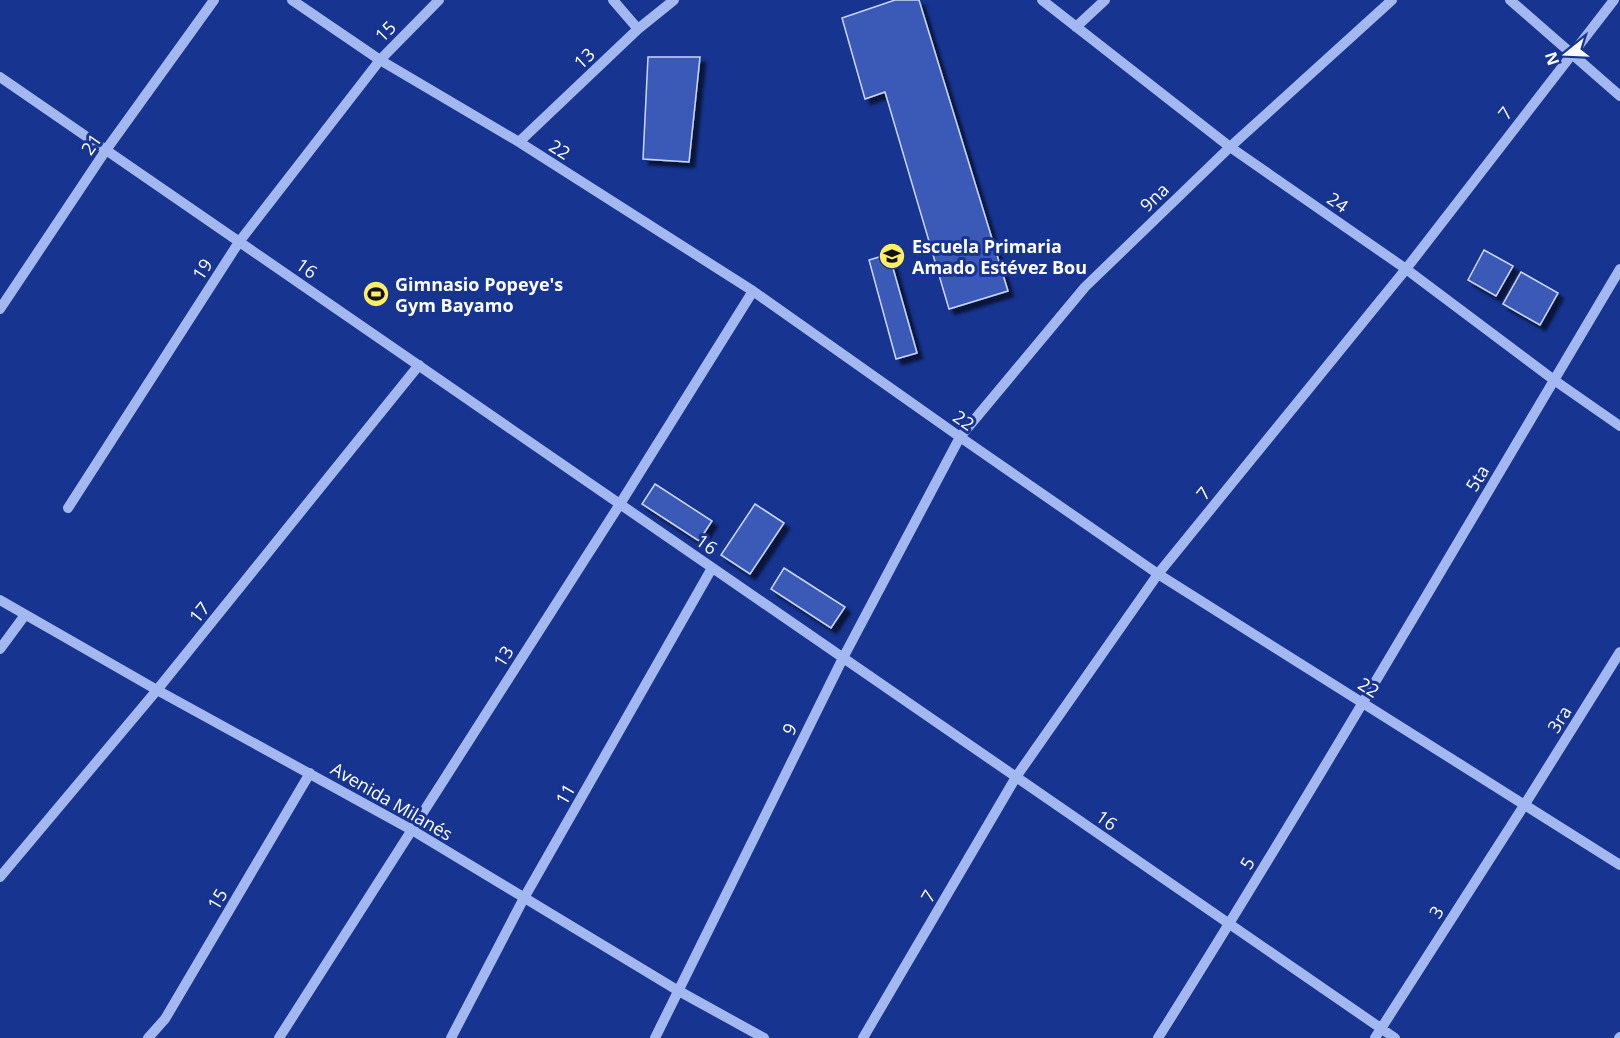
<svg xmlns="http://www.w3.org/2000/svg" width="1620" height="1038" viewBox="0 0 1620 1038" font-family="'Open Sans',sans-serif">
	<style>
		.building { fill: #3b5ab7; stroke: #cad7fb; stroke-width: 1.5; filter: url(#shadow) }
		.lines { fill: none; stroke-linecap: round; stroke-linejoin: round }
		.minor { stroke: #a3b8f0; stroke-width: 10 }
		.labels { text-anchor: middle; dominant-baseline: central; stroke-width: 6; stroke-linejoin: round; paint-order: stroke }
		.street-label { font-size: 18px; fill: #fff; stroke: #163490 }
		.poi-label { font-size: 18px; font-weight: bold; fill: #fff; stroke: #163490; text-anchor: start }
	</style>
	<defs>
		<filter id="shadow"><feDropShadow dx="5.5" dy="5.5" stdDeviation="1.5" flood-color="#0009"/></filter>
	</defs>
	<rect width="100%" height="100%" fill="#163490"/>
	<path class="building" d="M895,0H919L1008,291L949,309L885,92L865,99L842,18Z
		M648,57H700L689,162L643,159Z
		M1484,250L1513,266L1496,296L1468,280Z
		M889,254L917,353L896,359L869,260Z
		M1521,272L1558,293L1540,325L1503,304Z
		M655,484L712,521L699,541L642,504Z
		M755,504L784,523L750,574L721,555Z
		M784,568L845,607L831,628L771,589Z"/>
	<g class="lines">
		<path class="minor" d="M292,0L380,60L519,142L753,291L960,437L1158,574L1620,865
			M613,0L638,29
			M1042,0L1230,147L1406,269L1554,380L1620,426
			M1510,0L1620,96
			M1076,27L1105,0
			M0,77L1395,1038
			M519,142L638,29L674,0
			M0,309L106,150L214,0
			M68,508L239,242L380,60L439,0
			M0,600L157,690L412,830L677,990L764,1038
			M0,649L25,615
			M0,877L157,690L419,365
			M148,1038L165,1019L310,773
			M279,1038L620,504L753,291
			M451,1038L524,898L712,568
			M655,1038L843,658L960,437L1085,287L1230,147L1392,0
			M863,1038L1016,777L1158,574L1406,269L1614,0
			M1158,1038C1317,785 1467,526 1620,269
			M1375,1038L1525,804L1620,652
			M1619,1038L1620,1037"/>
	</g>
	<defs>
		<g id="school-disc" transform="scale(1.35)"><circle r="9.5" fill="#ffef62" stroke="#163490"/><path d="M0-5L7-2L0 1L-7-2ZM-4 1L0 2.5L4 1V4Q0 6-4 4Z" fill="#111"/></g>
		<g id="stadium-disc" transform="scale(1.35)"><circle r="9.5" fill="#ffef62" stroke="#163490"/><path d="M0-5a6.5 5 0 1 0 0 10a6.5 5 0 1 0 0-10ZM-3.5-1.8h7v3.6h-7Z" fill="#111"/></g>
	</defs>
	<g fill-rule="evenodd">
		<use href="#school-disc" x="892" y="256"/>
		<use href="#stadium-disc" x="376" y="294"/>
	</g>
	<g class="labels">
		<g class="street-label">
			<text transform="translate(385 31) rotate(-45)">15</text>
			<text transform="translate(584 58) rotate(-43)">13</text>
			<text transform="translate(1505 113) rotate(-52)">7</text>
			<text transform="translate(91 144) rotate(-55)">21</text>
			<text transform="translate(560 149) rotate(32)">22</text>
			<text transform="translate(1154 197) rotate(-44)">9na</text>
			<text transform="translate(1338 202) rotate(35)">24</text>
			<text transform="translate(307 268) rotate(35)">16</text>
			<text transform="translate(202 269) rotate(-57)">19</text>
			<text transform="translate(964 420) rotate(35)">22</text>
			<text transform="translate(1477 478) rotate(-59)">5ta</text>
			<text transform="translate(1203 493) rotate(-51)">7</text>
			<text transform="translate(707 544) rotate(35)">16</text>
			<text transform="translate(199 612) rotate(-51)">17</text>
			<text transform="translate(503 656) rotate(-58)">13</text>
			<text transform="translate(1369 687) rotate(32)">22</text>
			<text transform="translate(1559 719) rotate(-58)">3ra</text>
			<text transform="translate(789 729) rotate(-63)">9</text>
			<text transform="translate(565 794) rotate(-60)">11</text>
			<text transform="translate(392 801) rotate(30)">Avenida Milanés</text>
			<text transform="translate(1107 820) rotate(35)">16</text>
			<text transform="translate(1247 863) rotate(-59)">5</text>
			<text transform="translate(928 896) rotate(-59)">7</text>
			<text transform="translate(217 899) rotate(-59)">15</text>
			<text transform="translate(1436 912) rotate(-57)">3</text>
		</g>
		<g class="poi-label">
			<text x="912" y="246">Escuela Primaria<tspan x="912" dy="21">Amado Estévez Bou</tspan></text>
			<text x="395" y="284">Gimnasio Popeye's<tspan x="395" dy="21">Gym Bayamo</tspan></text>
		</g>
	</g>
	<g transform="translate(1566 54) rotate(252)" stroke="#163490" stroke-width="4.5" paint-order="stroke">
	<path d="M0-4.5L10 22L0 15L-10 22Z" fill="#ffffff"/>
	<text y="-9" font-size="16" font-weight="bold" text-anchor="middle" fill="#ffffff">N</text>
	</g>
</svg>
